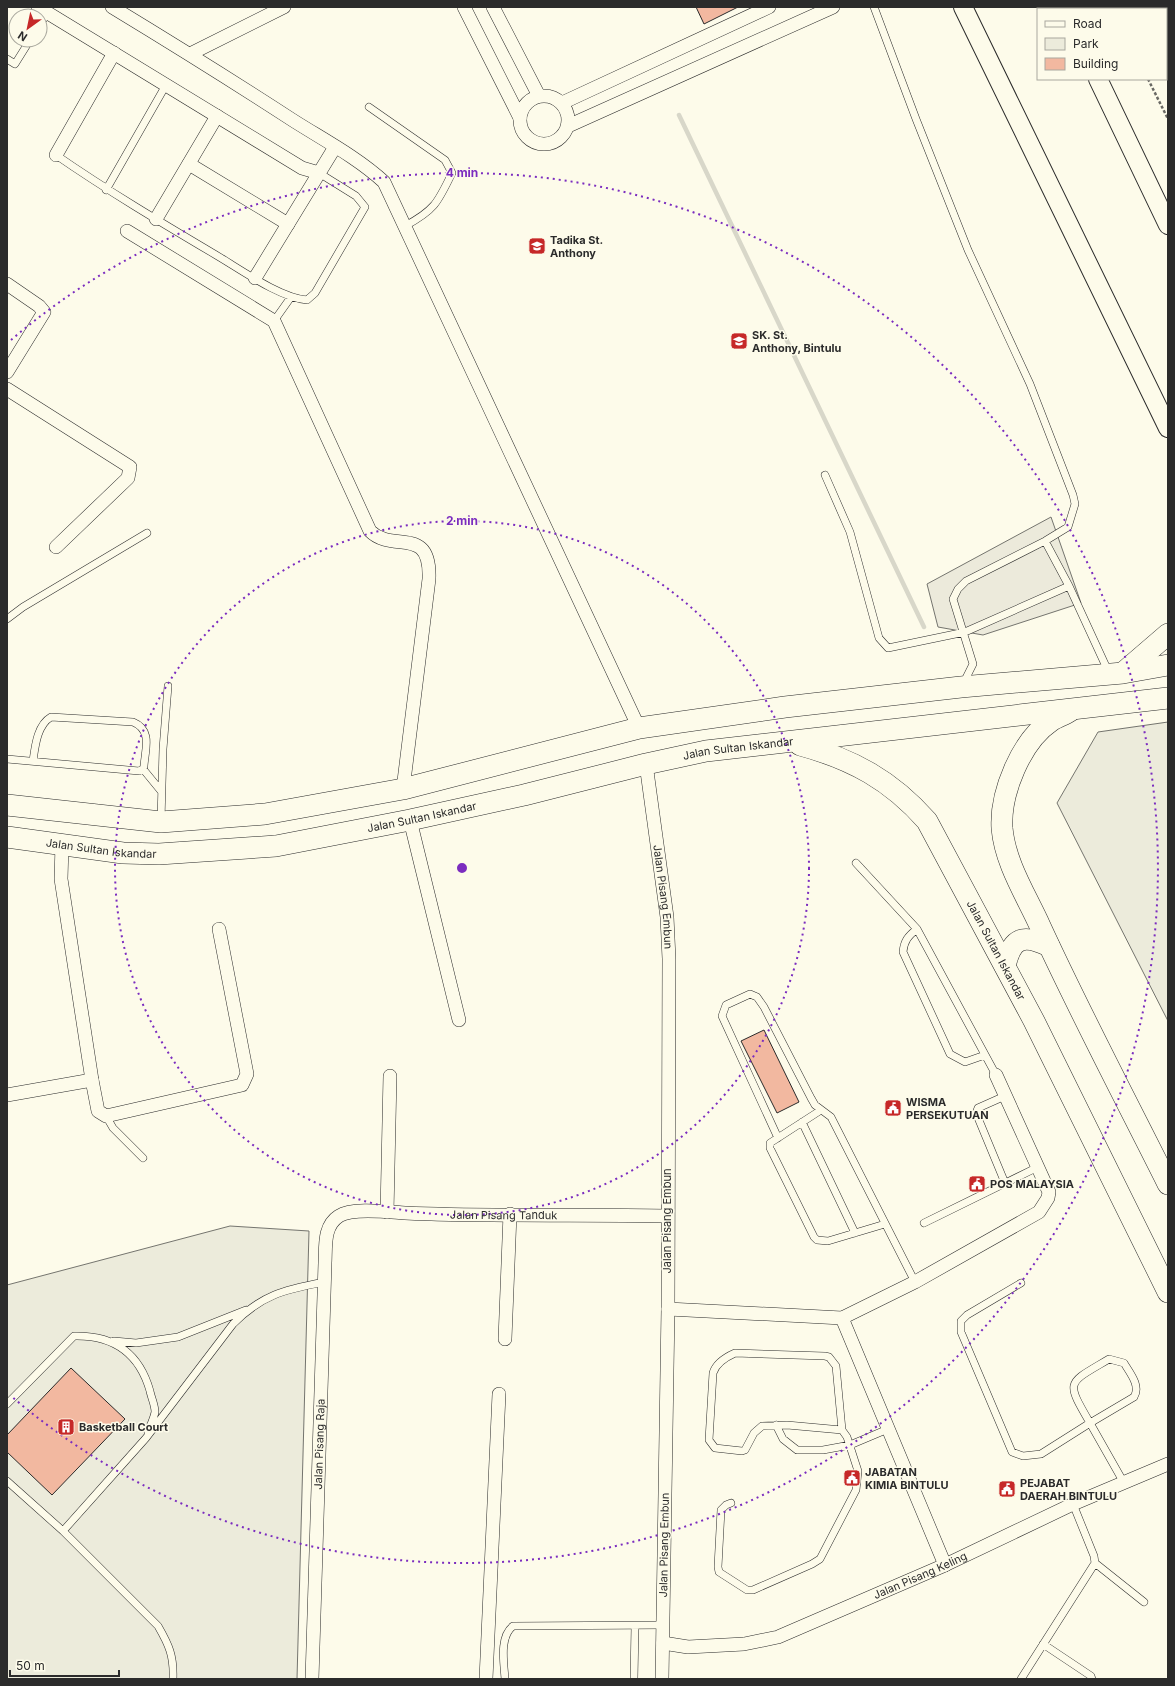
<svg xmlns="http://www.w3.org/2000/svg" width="1175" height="1686" viewBox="0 0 1175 1686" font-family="Inter,sans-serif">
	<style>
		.green { fill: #ecebdb; stroke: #74746e }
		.parking { fill: #eceadb; stroke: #74746e }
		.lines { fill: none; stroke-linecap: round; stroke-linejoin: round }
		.stream { stroke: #d8d7c9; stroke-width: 4.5 }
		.building { fill: #f2b8a0; stroke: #2b2b2b }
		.service-casing { stroke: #2b2b2b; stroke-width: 8 }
		.minor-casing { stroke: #2b2b2b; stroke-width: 14 }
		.secondary-casing { stroke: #2b2b2b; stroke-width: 20 }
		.primary-casing { stroke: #2b2b2b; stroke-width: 22 }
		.path { stroke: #6a6964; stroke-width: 2.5; stroke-dasharray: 3 2; stroke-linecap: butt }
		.service { stroke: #fdfbea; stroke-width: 7 }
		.minor { stroke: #fdfbea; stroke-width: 13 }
		.secondary { stroke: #fdfbea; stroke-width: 18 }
		.primary { stroke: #fdfbea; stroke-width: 21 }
		.ring { fill: none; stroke: #7b2cbf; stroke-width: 2; stroke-dasharray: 2 4 }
		.labels { text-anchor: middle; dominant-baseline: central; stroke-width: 3; stroke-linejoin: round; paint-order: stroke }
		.poi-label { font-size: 11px; font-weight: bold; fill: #2b2b2b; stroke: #fdfbea; text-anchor: start }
		.street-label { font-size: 11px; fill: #2b2b2b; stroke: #fdfbea }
		.centre { fill: #7b2cbf; stroke: #fdfbea; stroke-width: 2 }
		.ring-label { font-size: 12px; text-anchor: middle; font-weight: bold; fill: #7b2cbf; stroke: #fdfbea; stroke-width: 3; stroke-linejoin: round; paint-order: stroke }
	</style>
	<rect width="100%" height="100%" fill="#fdfbea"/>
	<path class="green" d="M1168,722V1021L1057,803L1098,732Z
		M230,1226L309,1231L297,1679H7V1285Z"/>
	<path class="parking" d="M1051,517L1081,603L983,635L938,627L927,584Z"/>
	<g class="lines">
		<path class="stream" d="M679,115L924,627"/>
	</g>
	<path class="building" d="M696,7H738L704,24Z
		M764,1030L799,1102L777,1113L741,1041Z
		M71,1368L125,1419L52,1495L7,1452V1435Z"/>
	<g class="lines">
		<g class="service-casing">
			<path id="service" d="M874,7L916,119L968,250L1030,384L1073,495L1075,504L1068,527L1045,541L966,581L958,589L953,599L973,664L964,682
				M40,24L48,13
				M7,59L15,64L30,40
				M369,107L445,160L452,173C438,202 435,210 405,226
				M56,155C108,191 162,223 216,255C240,269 280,298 307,300L315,293L365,207L356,196L319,173
				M106,190L166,85
				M274,321L291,297
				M825,475L850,532L879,638L888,648L965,632L1069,586L1109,673
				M1045,541L1069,586
				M7,619L23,607L147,533
				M7,759L139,771L143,769L144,766C145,750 153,730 133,722L51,717C37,725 35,747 33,761
				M143,769L161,791
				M161,820L163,749L168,686
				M856,863L917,929L996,1075
				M917,929C908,936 904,941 903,952L950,1054L965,1062L985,1055
				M821,1110L770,1143V1148L814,1237L817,1240L828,1241L885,1224
				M106,1116L113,1128L143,1158
				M802,1122L855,1233
				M778,1138L722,1016L726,1005L750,994L757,997L764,1007L811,1098L815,1105L831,1117L915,1282
				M1005,1183L976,1113L978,1108L1005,1096
				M924,1223L1038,1167
				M1021,1283L967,1315L961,1321V1332L1012,1452L1023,1456L1041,1454L1090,1423L1124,1483
				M114,1341L136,1343L178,1337L246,1310
				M1109,1359L1124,1363C1130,1373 1141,1386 1134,1397L1090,1423C1065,1380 1067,1384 1109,1359Z
				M7,1404L74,1336C113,1335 139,1352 150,1391C151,1397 155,1405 155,1412C154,1418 150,1426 148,1432
				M776,1425L783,1439L797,1450H823L850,1445L888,1429
				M7,1481L63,1531L158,1626C169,1645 174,1656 173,1679
				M731,1503L726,1505L721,1510L718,1567L719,1572L747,1590H753L812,1564L820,1559L856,1490L858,1471L847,1437L842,1430L836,1366L829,1357L825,1356L735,1353C726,1357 716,1363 713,1373L709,1440L715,1448L742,1451L745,1450L754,1433L762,1426L787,1425L842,1430
				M63,1531L146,1438L233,1324C263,1294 284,1290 324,1282
				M1095,1563L1144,1602
				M1043,1644L1091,1676L1092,1679
				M505,1679C504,1663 499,1637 513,1626L663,1625
				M634,1679L635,1626
				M1021,1679L1095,1563L1094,1556L1073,1504"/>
		</g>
		<g class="minor-casing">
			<g id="minor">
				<path d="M38,7L302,168L319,173"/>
				<path d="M112,7C173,44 234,82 294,121C324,140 358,158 384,182L639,728"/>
				<path d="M464,7L520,118"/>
				<path d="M493,7L539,96"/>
				<path d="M190,54L284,7"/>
				<circle cx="544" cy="120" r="24"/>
				<path d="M562,103L769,7"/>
				<path d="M568,126L833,7"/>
				<path d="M56,155L114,53"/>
				<path d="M189,164L288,224"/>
				<path d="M156,219L217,116"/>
				<path d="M127,231L274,321L370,531C393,554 431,524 429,579L403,789"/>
				<path d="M255,278L335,147"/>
				<path d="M7,284L39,306L44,312L7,372"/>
				<path d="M7,389L130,467L128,478L56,547"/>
				<path id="s1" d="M646,764L667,917L669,959L668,1309L662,1679"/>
				<path d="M410,820L459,1020"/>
				<path d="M62,845L61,879L92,1080L98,1111L106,1116L242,1085L247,1074L219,929"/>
				<path d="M7,1095L92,1080"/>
				<path d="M387,1212L390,1076"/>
				<path d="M668,1309L842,1318L915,1282L1039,1212L1048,1198L1049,1192L996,1075"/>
				<path d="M842,1318L945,1565"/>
				<path d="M505,1339L510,1214"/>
				<path id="s2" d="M663,1643L688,1647L744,1644L778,1637L945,1565L1073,1504L1168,1464"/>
				<path id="s3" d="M312,1679L325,1263C326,1247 323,1226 339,1216C352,1207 389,1212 405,1213C492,1217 580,1214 667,1216"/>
				<path d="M486,1679L499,1394"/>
			</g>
		</g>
		<g class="secondary-casing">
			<path id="secondary" d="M963,7L1168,428
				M1063,7L1064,9
				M1098,79L1168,225"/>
		</g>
		<g class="primary-casing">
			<g id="primary">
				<path d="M1125,671L1168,634"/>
				<path d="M1070,711C1064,715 1057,717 1051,721C1021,741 1000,793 1002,828C1005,863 1026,895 1040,926C1080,1013 1125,1098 1168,1184"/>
				<path id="s4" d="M800,745C852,759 891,780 927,821L1034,1021L1168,1292"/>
				<path d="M7,805L161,822L265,814L403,789L639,728L785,707L961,687L1123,673L1168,665"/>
				<path id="s5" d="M7,837L123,853L159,854L276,846L410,820L524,795L646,764L706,751L1168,698"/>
				<path d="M1005,966C1012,937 1023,934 1049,946"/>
			</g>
		</g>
		<path class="path" d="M1114,7L1115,9
			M1155,7L1156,9
			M1166,30L1168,34
			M1148,79L1168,119"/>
		<use href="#service" class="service"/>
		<use href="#minor" class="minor"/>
		<use href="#secondary" class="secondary"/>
		<use href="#primary" class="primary"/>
	</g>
	<g class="ring">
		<circle cx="462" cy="868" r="347"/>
		<path d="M11 340A695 695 0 1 1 11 1396"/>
	</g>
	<defs>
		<g id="school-square" transform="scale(0.9)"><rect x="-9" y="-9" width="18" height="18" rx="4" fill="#c62828" stroke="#fdfbea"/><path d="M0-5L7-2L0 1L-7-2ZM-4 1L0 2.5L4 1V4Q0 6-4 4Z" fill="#fff"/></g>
		<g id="civic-square" transform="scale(0.9)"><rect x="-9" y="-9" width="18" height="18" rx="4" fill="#c62828" stroke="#fdfbea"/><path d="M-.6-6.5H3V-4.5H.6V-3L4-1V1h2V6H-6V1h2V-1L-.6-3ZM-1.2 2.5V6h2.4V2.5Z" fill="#fff"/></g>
		<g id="building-square" transform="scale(0.9)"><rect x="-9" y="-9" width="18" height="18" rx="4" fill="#c62828" stroke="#fdfbea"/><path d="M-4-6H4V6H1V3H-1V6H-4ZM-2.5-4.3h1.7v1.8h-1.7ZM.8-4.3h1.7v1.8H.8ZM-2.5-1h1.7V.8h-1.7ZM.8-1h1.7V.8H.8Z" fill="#fff"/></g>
	</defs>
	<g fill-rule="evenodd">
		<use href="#school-square" x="537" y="246"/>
		<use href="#school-square" x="739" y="341"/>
		<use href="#civic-square" x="893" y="1108"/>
		<use href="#civic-square" x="977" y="1184"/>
		<use href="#building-square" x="66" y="1427"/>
		<use href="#civic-square" x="852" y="1478"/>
		<use href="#civic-square" x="1007" y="1489"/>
	</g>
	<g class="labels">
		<g class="poi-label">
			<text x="550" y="240">Tadika St.<tspan x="550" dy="13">Anthony</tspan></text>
			<text x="752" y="335">SK. St.<tspan x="752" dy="13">Anthony, Bintulu</tspan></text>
			<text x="906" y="1102">WISMA<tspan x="906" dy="13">PERSEKUTUAN</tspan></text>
			<text x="990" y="1184">POS MALAYSIA</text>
			<text x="79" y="1427">Basketball Court</text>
			<text x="865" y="1472">JABATAN<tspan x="865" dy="13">KIMIA BINTULU</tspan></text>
			<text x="1020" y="1483">PEJABAT<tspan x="1020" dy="13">DAERAH BINTULU</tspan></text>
		</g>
		<g class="street-label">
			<text stroke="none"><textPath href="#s5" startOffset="743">Jalan Sultan Iskandar</textPath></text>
			<text stroke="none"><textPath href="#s5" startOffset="419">Jalan Sultan Iskandar</textPath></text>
			<text stroke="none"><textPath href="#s5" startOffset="95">Jalan Sultan Iskandar</textPath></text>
			<text stroke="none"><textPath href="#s1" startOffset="134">Jalan Pisang Embun</textPath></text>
			<text stroke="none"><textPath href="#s4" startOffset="297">Jalan Sultan Iskandar</textPath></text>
			<text stroke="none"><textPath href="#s3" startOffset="633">Jalan Pisang Tanduk</textPath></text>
			<text transform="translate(667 1221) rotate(-90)">Jalan Pisang Embun</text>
			<text stroke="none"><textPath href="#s3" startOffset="235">Jalan Pisang Raja</textPath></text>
			<text transform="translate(664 1545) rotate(-89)">Jalan Pisang Embun</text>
			<text stroke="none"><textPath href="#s2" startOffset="271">Jalan Pisang Keling</textPath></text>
		</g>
	</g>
	<circle cx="462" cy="868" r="6" class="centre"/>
	<g class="ring-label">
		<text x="462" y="177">4 min</text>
		<text x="462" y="525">2 min</text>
	</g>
	<rect width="1175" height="1686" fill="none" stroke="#2b2b2b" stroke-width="16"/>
	<rect x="1037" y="8" width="130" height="72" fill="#fdfbea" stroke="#a9a89e"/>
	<rect x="1045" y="21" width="20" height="6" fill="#fdfbea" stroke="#a9a89e"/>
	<text x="1073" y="28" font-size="12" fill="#2b2b2b">Road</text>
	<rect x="1045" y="38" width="20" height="12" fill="#ecebdb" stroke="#a9a89e"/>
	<text x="1073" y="48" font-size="12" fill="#2b2b2b">Park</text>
	<rect x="1045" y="58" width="20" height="12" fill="#f2b8a0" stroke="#a9a89e"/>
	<text x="1073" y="68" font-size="12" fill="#2b2b2b">Building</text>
	<g transform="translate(28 28) rotate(213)"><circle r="19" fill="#fdfbea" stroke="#a9a89e"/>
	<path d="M0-3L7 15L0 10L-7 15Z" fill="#c62828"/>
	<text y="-6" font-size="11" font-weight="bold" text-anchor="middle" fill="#2b2b2b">N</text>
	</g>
	<path d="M10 1670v6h109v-6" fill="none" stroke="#2b2b2b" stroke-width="2"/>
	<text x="16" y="1670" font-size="12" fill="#2b2b2b" stroke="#fdfbea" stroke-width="3" paint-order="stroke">50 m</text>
</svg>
